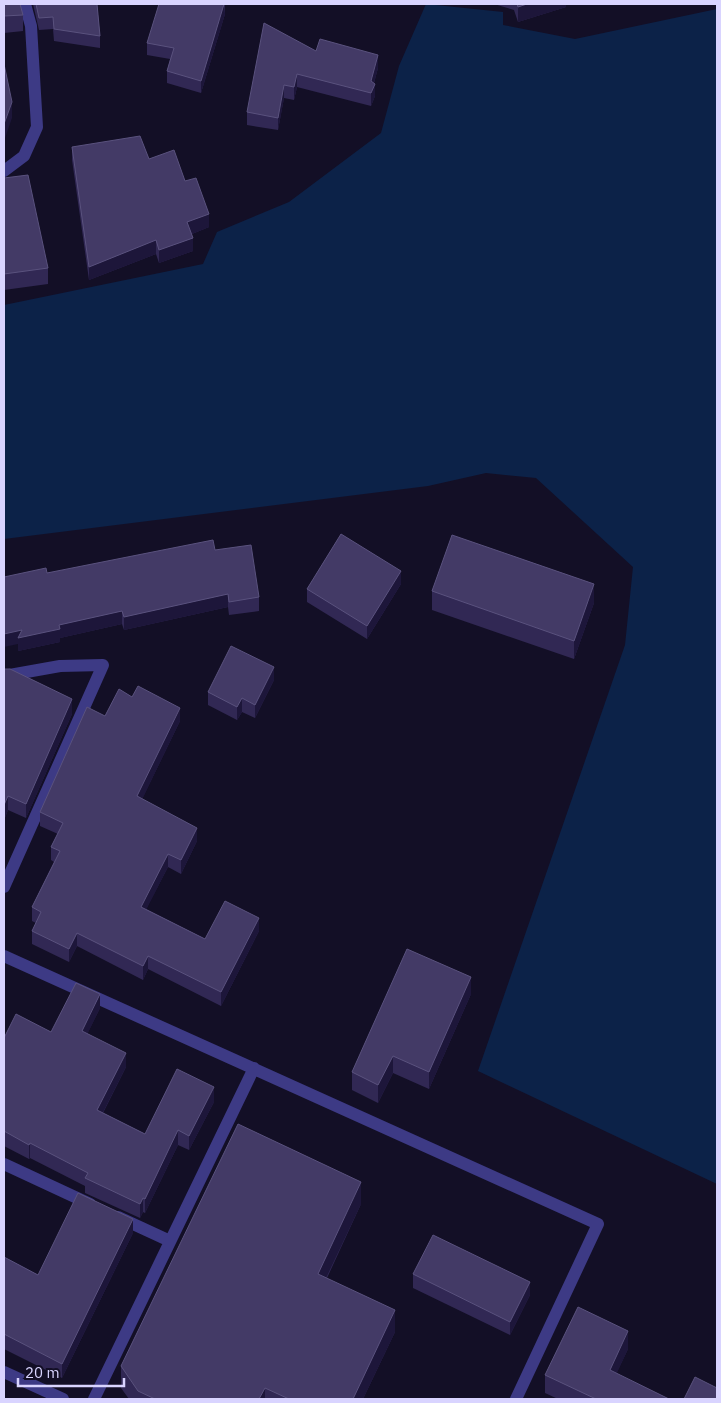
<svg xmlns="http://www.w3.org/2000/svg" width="721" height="1403" viewBox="0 0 721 1403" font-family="'IBM Plex Sans',sans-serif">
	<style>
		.water { fill: #0c2248 }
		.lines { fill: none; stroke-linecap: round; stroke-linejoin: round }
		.street { stroke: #3d3a85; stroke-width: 12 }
		.wall { fill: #312854 }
		.shaded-wall { fill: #1d163a }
		.building { fill: #433a66; stroke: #5a527e }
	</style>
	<rect width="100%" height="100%" fill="#130f26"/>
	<path class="water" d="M426,4L503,12V25L575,39L717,9V1184L478,1071L625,645L633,567L536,478L486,473L428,486L4,539V305L203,264L217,232L289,202L381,133L399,66Z"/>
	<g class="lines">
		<path class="street" d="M4,171L24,156L37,127L31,26L25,4
			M4,676L60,666L103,665L4,887
			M4,956L598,1224L516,1399
			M4,1164L90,1204
			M118,1217L170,1241
			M4,1372L63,1399
			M94,1399L254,1068"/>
	</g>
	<path class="wall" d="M4,4L23,15V31L4,33Z
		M33,4H97L100,36V48L54,41L53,29L39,30Z
		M225,4V14L201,93L167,83V71L170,59L147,55V43Z
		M494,4H566V7L518,22L514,10Z
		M316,51L378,68L374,83L375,96L371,106L297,87L294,100L284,98L278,130L247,125V112Z
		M72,147L149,159L185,181L209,227L192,234L193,251L159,263L156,254L89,280L72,160Z
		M4,178L48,268V284L4,290Z
		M215,550L259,597V611L229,615L228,607L124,630L122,624L60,638V642L18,651V644L47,573Z
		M401,584L367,639L307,602V589Z
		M432,591L594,603L574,659L432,610Z
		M4,669L72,714L26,818L8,810L4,820Z
		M274,680L255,718L242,712L237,720L208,705V692Z
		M105,716L180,721L142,799L197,841L181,874L168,867L146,909L205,939L259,931L221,1006L148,969L143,980L77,946L69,962L32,944V931L36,923L32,921V907L54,862L51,860V847L58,834L40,826V812Z
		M471,994L429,1089L393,1073L378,1103L352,1090V1072Z
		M100,1008L87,1034L126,1067L103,1113L145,1134L214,1102L189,1150L178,1145L145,1213L143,1212L140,1218L85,1193V1186L30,1158L29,1159L4,1146V1038L51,1032Z
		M361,1204L327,1278L395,1332L363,1399H129L121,1388V1366Z
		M133,1233L62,1378L4,1349V1257L38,1275Z
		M413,1274L530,1295L510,1335L413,1288Z
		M628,1349L616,1374L669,1399H558L545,1393V1375Z"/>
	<path class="shaded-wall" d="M224,4L225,14L201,93V81Z
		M527,4H566V7L518,22V7Z
		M378,55V68L371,94V81Z
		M297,74V87L294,100V87Z
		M375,84V96L371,106V93Z
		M284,85V98L278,130V118Z
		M12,102V118L4,141V124Z
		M209,214V227L187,236V222Z
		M193,238V251L159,263V250Z
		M156,240V254L89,280V267Z
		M401,571V584L367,639V626Z
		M594,584V603L574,659V641Z
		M228,594V607L124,630V617Z
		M122,611V624L60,638V642L18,651V644L4,647V634L22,630L59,625Z
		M274,667V680L255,718V705Z
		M242,698V712L237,720V707Z
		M72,699V714L26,818V804Z
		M180,708V721L137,810V796Z
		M8,796V810L4,820V805Z
		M197,828V841L181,874V860Z
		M168,854V867L141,920V907Z
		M259,918V931L221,1006V992Z
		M77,933V946L69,962V949Z
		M148,956V969L143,980V966Z
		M471,977V994L429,1089V1072Z
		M100,994V1008L82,1045V1031Z
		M126,1053V1067L97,1124V1110Z
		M393,1056V1073L378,1103V1085Z
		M214,1087V1102L189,1150V1136Z
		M178,1130V1145L145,1213V1199Z
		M30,1143V1158L29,1159V1145Z
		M361,1182V1204L318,1295V1274Z
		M143,1198V1212L140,1218V1204Z
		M133,1219V1233L62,1378V1364Z
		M530,1282V1295L510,1335V1322Z
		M395,1310V1332L363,1399H353Z
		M628,1331V1349L610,1388V1370Z
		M265,1388V1399H259Z"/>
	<path class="building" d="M4,4H20L23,15L4,16Z
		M36,4H97L100,36L54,29L53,17L39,18Z
		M159,4H224L201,81L167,71L174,48L147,43Z
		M517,4H527L518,7Z
		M264,23L316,51L320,39L378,55L371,81L375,84L371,93L297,74L294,87L284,85L278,118L247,112Z
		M4,64L12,102L4,124Z
		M140,136L149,159L174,150L185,181L196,178L209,214L187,222L193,238L159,250L156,240L89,267L72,147Z
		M28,175L48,268L4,274V178Z
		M341,534L401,571L367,626L307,589Z
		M452,535L594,584L574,641L432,591Z
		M213,540L215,550L251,545L259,597L229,602L228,594L124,617L122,611L59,625L60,629L18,638L22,630L4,634V577L46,568L47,573Z
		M231,646L274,667L255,705L242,698L237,707L208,692Z
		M4,669H10L72,699L26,804L8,796L4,805Z
		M138,686L180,708L137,796L197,828L181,860L168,854L141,907L205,939L225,901L259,918L221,992L148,956L143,966L77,933L69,949L32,931L41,912L32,907L60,851L51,847L63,823L40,812L87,707L105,716L119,689L132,697Z
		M407,949L471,977L429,1072L393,1056L378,1085L352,1072Z
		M76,983L100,994L82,1031L126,1053L97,1110L145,1134L177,1069L214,1087L189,1136L178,1130L145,1199L143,1198L140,1204L85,1178L88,1173L30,1143L29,1145L4,1131V1038L16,1014L51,1032Z
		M238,1124L361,1182L318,1274L395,1310L353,1399H289L265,1388L259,1399H155L138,1391L121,1366Z
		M78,1193L133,1219L62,1364L4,1334V1257L38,1275Z
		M433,1235L530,1282L510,1322L413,1274Z
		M578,1307L628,1331L610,1370L669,1399H596L545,1375Z
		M695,1377L717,1388V1399H684Z"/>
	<rect width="721" height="1403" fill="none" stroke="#d9d4ff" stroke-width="10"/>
	<path d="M18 1378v8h106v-8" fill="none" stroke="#d9d4ff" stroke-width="2.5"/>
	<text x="25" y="1378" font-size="15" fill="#d9d4ff" stroke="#130f26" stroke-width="4" paint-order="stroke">20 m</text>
</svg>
